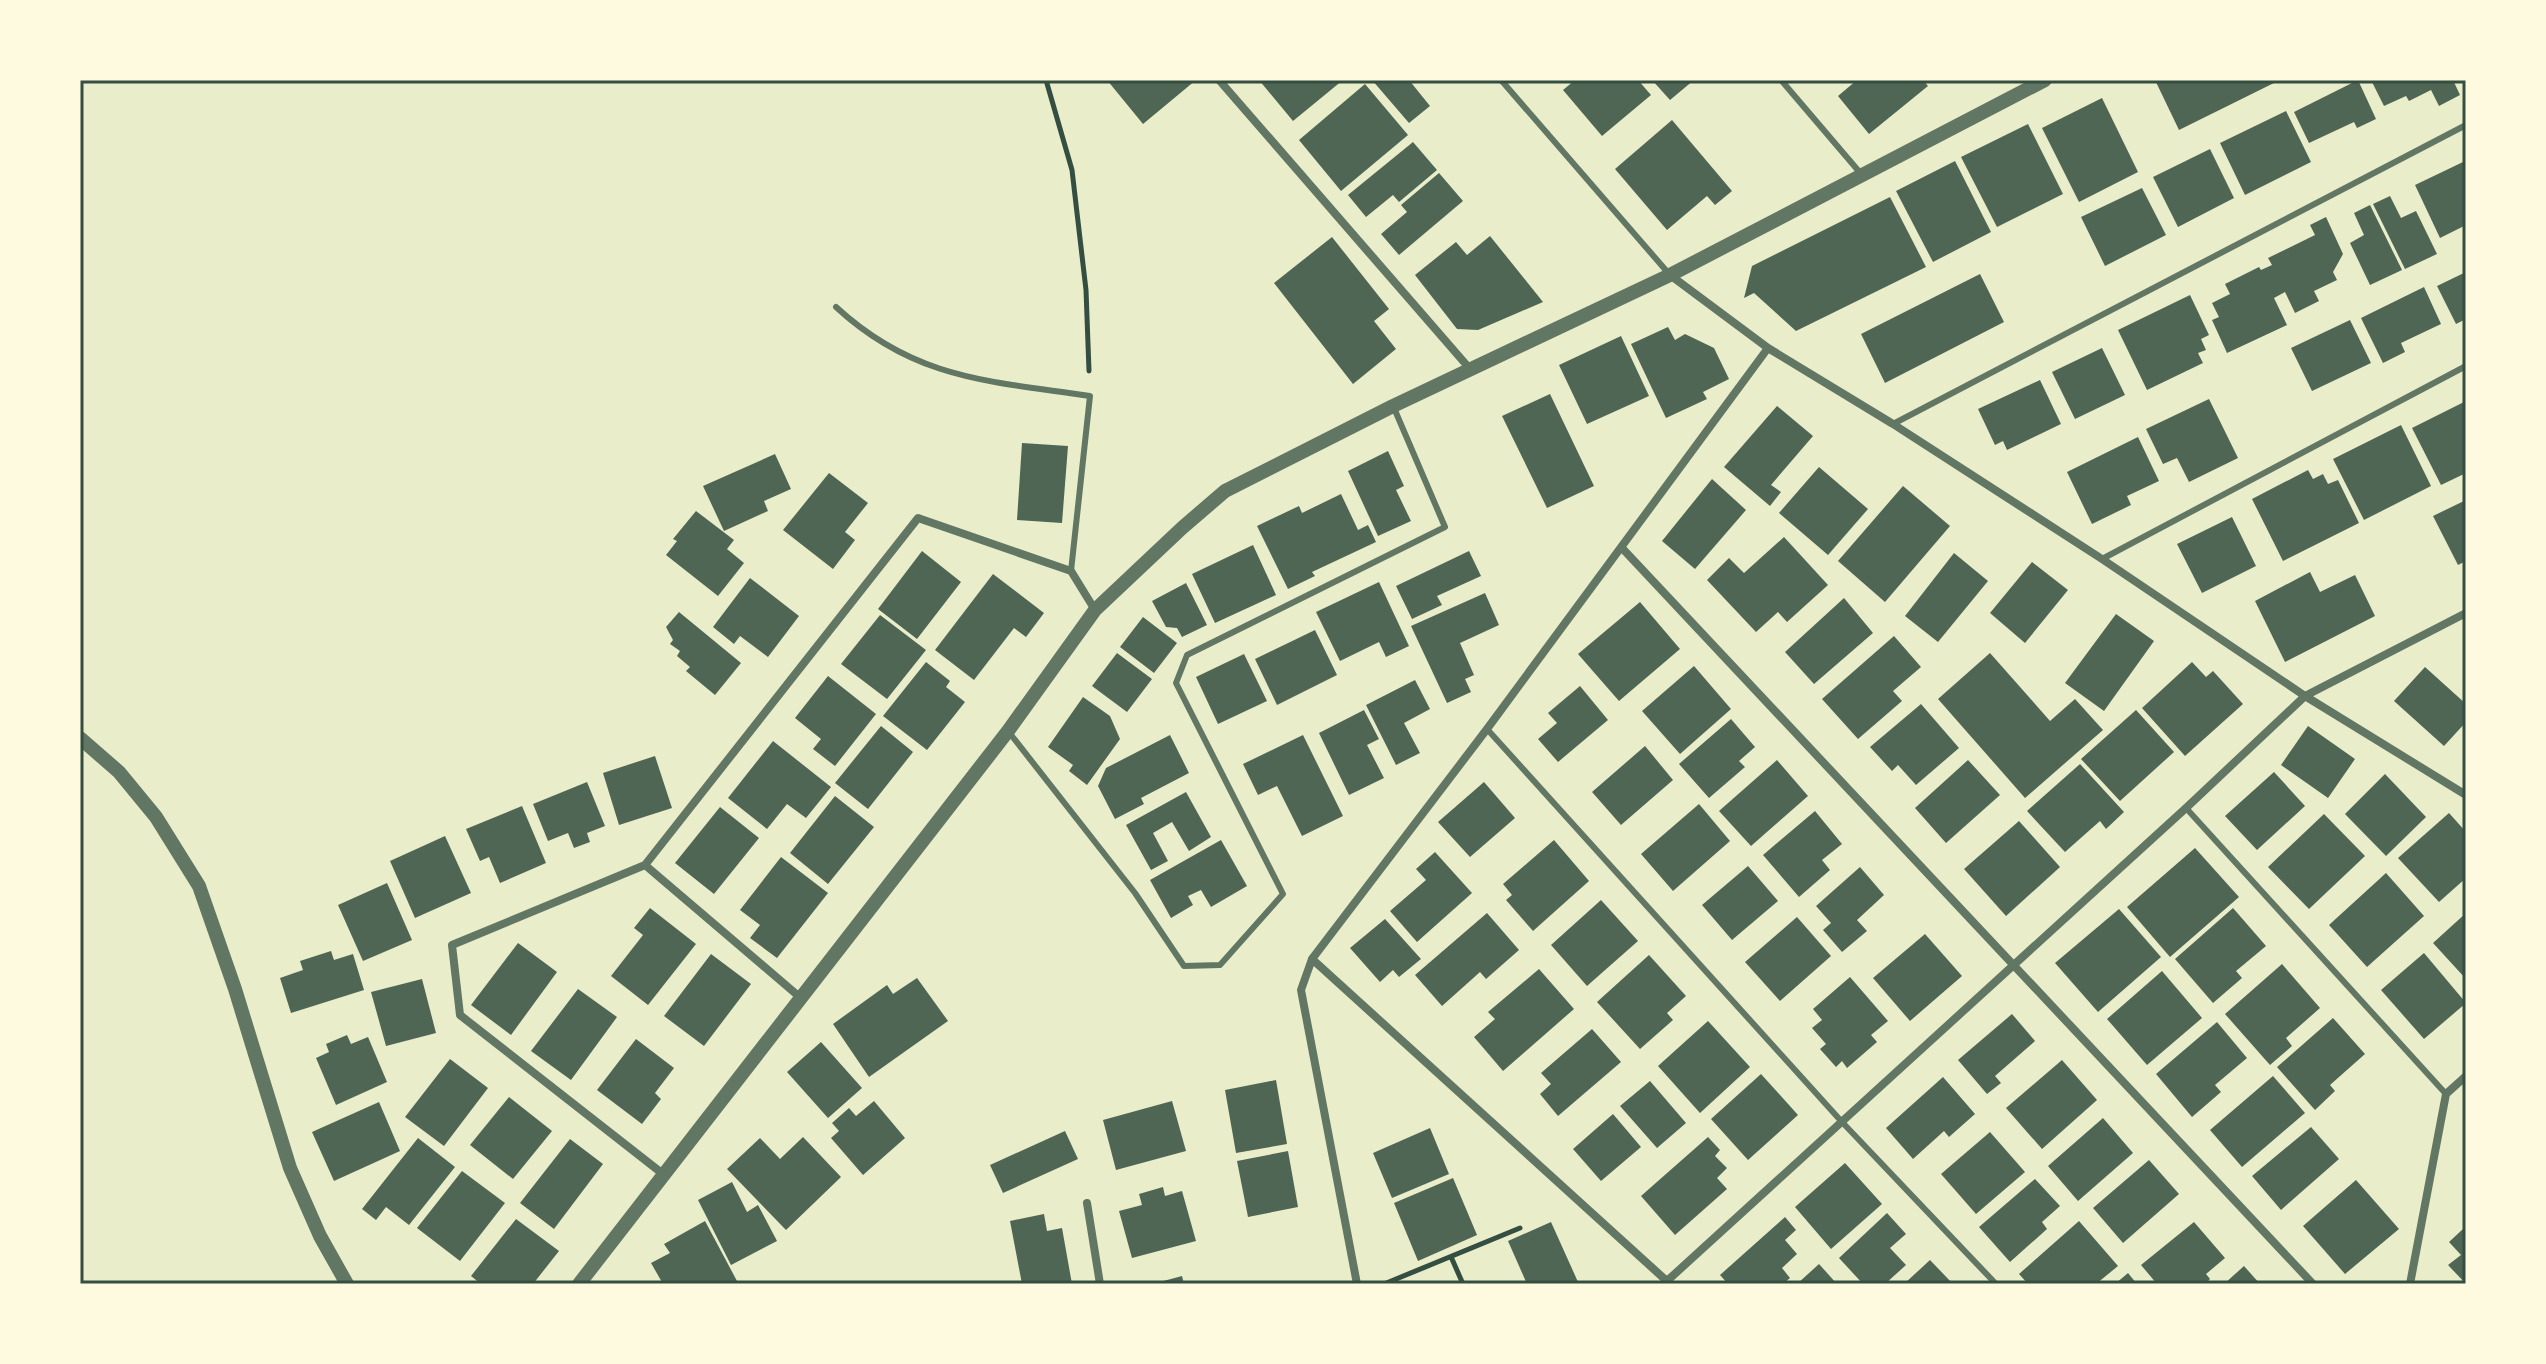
<svg xmlns="http://www.w3.org/2000/svg" width="2546" height="1364" viewBox="0 0 2546 1364" font-family="'Public Sans',sans-serif">
	<style>
		.building { fill: #4f6655 }
		.lines { fill: none; stroke-linecap: round; stroke-linejoin: round }
		.path { stroke: #344e41; stroke-width: 5 }
		.service { stroke: #617663; stroke-width: 6 }
		.minor { stroke: #617663; stroke-width: 8 }
		.tertiary { stroke: #617663; stroke-width: 14 }
		.neatline { fill: none; stroke: #344e41; stroke-width: 3 }
	</style>
	<rect width="100%" height="100%" fill="#e9edc9"/>
	<path class="building" d="M1107,80H1196L1143,124Z
		M1259,80H1343L1293,121Z
		M1372,80H1409L1430,106L1409,123Z
		M1575,80H1638L1651,95L1602,136L1563,90Z
		M1652,80H1694L1670,100Z
		M1857,80H1923L1928,86L1869,134L1838,96Z
		M2155,80H2280L2179,130Z
		M2358,80L2376,119L2357,128L2354,122L2309,143L2294,112Z
		M2371,80H2453L2460,95L2439,106L2431,90L2409,101L2406,96L2384,106Z
		M1365,84L1408,135L1341,191L1299,140Z
		M2102,98L2138,172L2079,202L2042,128Z
		M2286,111L2311,162L2245,195L2220,143Z
		M1672,120L1732,191L1715,205L1707,196L1667,230L1615,169Z
		M2028,124L2063,194L1997,227L1961,157Z
		M1413,142L1437,170L1399,202L1393,195L1366,217L1348,195Z
		M2210,149L2234,198L2178,227L2153,177Z
		M1955,161L1991,232L1933,262L1896,191Z
		M2463,162L2466,169V225L2440,238L2415,185Z
		M1439,173L1463,201L1399,255L1381,234L1407,212L1401,205Z
		M2142,188L2166,235L2105,266L2081,217Z
		M2390,196L2401,218L2416,211L2437,254L2405,269L2373,204Z
		M1890,197L1926,267L1796,331L1754,293L1744,298L1752,266Z
		M2370,205L2402,270L2370,285L2350,243L2364,235L2354,213Z
		M2326,217L2343,254L2333,272L2337,280L2314,291L2319,301L2295,313L2285,292L2274,298L2287,325L2227,353L2212,320L2219,317L2212,303L2230,294L2225,284L2259,267L2261,270L2272,265L2268,258L2315,235L2310,225Z
		M1490,236L1543,302L1478,330L1457,329L1415,275L1456,242L1467,255Z
		M1332,237L1389,309L1374,321L1396,349L1353,384L1274,283Z
		M2466,272V319L2456,324L2437,286Z
		M1980,274L2004,322L1885,383L1861,334Z
		M2424,287L2441,324L2401,343L2405,352L2383,363L2361,318Z
		M2190,295L2209,335L2201,339L2206,350L2198,353L2203,363L2147,390L2118,330Z
		M2350,320L2371,363L2312,391L2291,348Z
		M1668,327L1675,340L1685,334L1714,348L1729,379L1703,392L1707,399L1666,418L1631,344Z
		M1621,336L1649,396L1587,424L1559,365Z
		M2102,348L2125,395L2075,419L2052,372Z
		M2040,380L2061,424L2007,450L2003,441L1995,445L1978,409Z
		M1550,394L1594,486L1547,508L1502,416Z
		M2209,399L2238,458L2189,482L2177,458L2163,464L2146,429Z
		M2466,401V473L2441,485L2412,428Z
		M1777,406L1813,436L1771,485L1781,492L1770,506L1724,467Z
		M2401,425L2431,486L2364,520L2333,459Z
		M2138,437L2159,481L2127,496L2131,505L2092,524L2067,472Z
		M1022,443L1068,446L1062,523L1017,520Z
		M1388,451L1404,486L1396,490L1411,521L1378,536L1348,471Z
		M775,454L791,489L764,501L768,511L724,531L703,486Z
		M1819,467L1868,509L1828,555L1779,513Z
		M2308,470L2313,479L2323,474L2328,484L2338,480L2359,523L2283,561L2252,499Z
		M829,473L868,503L845,532L855,540L833,569L783,530Z
		M1712,479L1746,510L1695,569L1662,541Z
		M1903,486L1950,526L1885,602L1838,561Z
		M1341,494L1358,530L1368,525L1376,542L1312,572L1315,576L1288,589L1257,526L1299,506L1302,513Z
		M2466,500V561L2458,565L2433,516Z
		M696,511L734,540L727,549L744,563L718,596L666,555L677,541L673,539Z
		M2232,517L2256,566L2202,593L2177,544Z
		M1784,537L1828,585L1787,622L1778,612L1756,632L1707,580L1729,558L1744,573Z
		M1253,545L1276,595L1215,623L1192,574Z
		M922,551L961,582L917,639L878,609Z
		M1469,551L1481,576L1437,596L1442,605L1412,619L1396,586Z
		M1954,553L1988,581L1938,642L1905,616Z
		M2032,562L2068,590L2025,643L1990,613Z
		M2310,572L2320,592L2355,575L2375,616L2285,662L2255,601Z
		M993,574L1044,613L1026,637L1014,628L974,680L935,650Z
		M750,578L799,616L768,657L740,636L734,644L713,627Z
		M1379,582L1409,646L1386,657L1379,642L1340,661L1316,612Z
		M1186,583L1207,625L1182,637L1177,628L1166,627L1152,601Z
		M1485,593L1499,625L1460,643L1474,675L1465,679L1471,692L1447,703L1411,626Z
		M1844,598L1873,633L1814,684L1785,652Z
		M1640,602L1680,649L1619,701L1578,654Z
		M679,612L741,663L715,695L686,671L690,667L677,656L680,651L670,644L673,640L666,627Z
		M2116,614L2154,641L2104,711L2065,683Z
		M880,615L926,650L887,699L841,664Z
		M1143,617L1177,643L1154,673L1120,647Z
		M1315,630L1337,675L1277,705L1255,659Z
		M1894,636L1921,667L1893,691L1902,701L1858,739L1822,699Z
		M1117,653L1152,679L1127,712L1092,686Z
		M1990,653L2050,721L2075,699L2103,730L2025,798L1938,699Z
		M1244,654L1267,701L1218,724L1196,677Z
		M926,662L950,681L946,687L965,702L927,750L883,716Z
		M2192,662L2206,677L2213,671L2243,704L2185,756L2142,708Z
		M1694,666L1731,709L1680,754L1642,711Z
		M2425,667L2466,704V722L2444,746L2394,701Z
		M828,676L876,714L835,766L813,749L821,739L795,718Z
		M1415,680L1430,709L1404,723L1420,753L1396,765L1366,705Z
		M1580,686L1608,720L1558,762L1538,739L1557,723L1548,713Z
		M1083,697L1110,716L1120,739L1087,785L1069,771L1073,765L1048,747Z
		M1921,704L1959,748L1916,785L1898,765L1892,771L1870,747Z
		M1364,710L1379,739L1367,745L1384,778L1349,795L1319,733Z
		M2136,710L2174,752L2120,801L2081,759Z
		M1731,719L1755,747L1739,761L1745,767L1709,798L1679,764Z
		M881,726L913,752L868,809L835,783Z
		M2308,726L2355,759L2328,798L2281,765Z
		M1170,735L1189,773L1141,798L1144,804L1115,819L1098,786L1106,768Z
		M1303,735L1343,816L1302,836L1277,786L1258,795L1243,764Z
		M773,741L831,787L806,818L787,804L767,829L728,798Z
		M1645,746L1673,780L1621,825L1592,792Z
		M655,756L672,808L619,825L603,773Z
		M1777,760L1808,796L1751,846L1719,811Z
		M1968,760L2000,795L1946,843L1915,808Z
		M2080,764L2124,812L2106,829L2100,821L2065,852L2027,811Z
		M2274,772L2305,806L2257,850L2225,816Z
		M2385,774L2426,817L2386,856L2345,814Z
		M587,782L605,826L587,833L590,842L574,848L568,833L548,841L533,804Z
		M1484,782L1515,818L1470,857L1438,822Z
		M1186,792L1211,837L1189,851L1172,822L1153,833L1168,861L1151,870L1126,825Z
		M835,796L874,827L828,884L790,853Z
		M1699,804L1730,841L1673,891L1641,854Z
		M522,806L546,863L500,883L489,857L480,861L466,829Z
		M720,807L759,838L714,894L675,863Z
		M1815,811L1842,844L1822,860L1830,870L1799,897L1763,855Z
		M2449,813L2466,832V878L2439,902L2398,858Z
		M2324,814L2365,856L2309,909L2268,867Z
		M2019,821L2060,867L2006,916L1964,869Z
		M445,836L471,893L415,918L390,861Z
		M1221,840L1247,886L1211,907L1201,890L1188,896L1193,905L1171,918L1150,880Z
		M1554,840L1589,881L1533,931L1506,900L1512,895L1503,884Z
		M2195,848L2239,897L2170,957L2127,907Z
		M1435,852L1472,893L1417,942L1390,911L1426,880L1416,869Z
		M781,857L828,893L777,958L750,938L760,925L740,910Z
		M1748,866L1778,901L1732,940L1702,905Z
		M1860,867L1884,895L1857,920L1867,931L1842,952L1823,930L1831,923L1816,906Z
		M2386,873L2424,916L2367,967L2329,925Z
		M387,883L412,940L363,961L338,905Z
		M1601,900L1638,941L1587,986L1551,945Z
		M650,908L696,944L648,1005L611,976L643,935L634,928Z
		M2233,908L2266,946L2236,971L2242,978L2213,1003L2175,959Z
		M2119,909L2161,957L2098,1012L2055,963Z
		M1487,913L1519,950L1486,979L1480,972L1442,1006L1415,975Z
		M2466,913V979L2433,943Z
		M1797,917L1831,956L1780,1001L1745,962Z
		M1385,919L1421,959L1399,977L1393,970L1380,982L1350,948Z
		M1925,934L1962,976L1910,1021L1873,978Z
		M518,943L557,972L511,1035L471,1005Z
		M331,951L334,960L353,954L364,990L291,1013L280,978L303,970L300,961Z
		M2424,953L2466,1003L2424,1039L2381,990Z
		M711,954L751,984L704,1046L664,1016Z
		M1649,955L1686,996L1667,1013L1673,1020L1640,1049L1597,1002Z
		M2282,964L2320,1008L2286,1038L2292,1046L2270,1065L2225,1014Z
		M1539,969L1574,1009L1503,1071L1474,1037L1495,1019L1488,1012Z
		M2162,971L2202,1018L2147,1065L2107,1019Z
		M1850,977L1888,1021L1871,1035L1877,1042L1847,1068L1842,1061L1836,1067L1820,1049L1826,1044L1812,1028L1822,1020L1813,1009Z
		M917,978L948,1021L869,1077L833,1024L887,985L893,994Z
		M422,979L436,1033L386,1046L371,992Z
		M578,989L617,1017L571,1080L531,1051Z
		M2012,1014L2035,1041L1995,1076L2001,1083L1987,1094L1958,1060Z
		M2333,1018L2365,1054L2330,1085L2335,1091L2315,1110L2277,1067Z
		M1708,1021L1750,1067L1700,1113L1658,1066Z
		M2217,1022L2247,1058L2215,1085L2221,1092L2192,1117L2156,1074Z
		M1592,1029L1621,1062L1558,1116L1540,1094L1551,1084L1541,1073Z
		M347,1035L351,1044L368,1037L387,1082L336,1105L316,1058L329,1052L326,1044Z
		M636,1039L674,1068L655,1093L661,1099L642,1124L597,1090Z
		M821,1042L862,1088L828,1118L787,1072Z
		M450,1059L488,1088L444,1146L405,1117Z
		M2062,1060L2097,1100L2042,1149L2006,1108Z
		M1761,1074L1798,1115L1748,1160L1711,1119Z
		M2273,1076L2305,1113L2242,1167L2210,1130Z
		M1943,1077L1975,1114L1949,1137L1944,1131L1913,1159L1886,1128Z
		M1276,1080L1287,1144L1236,1153L1225,1090Z
		M1650,1081L1686,1123L1657,1148L1620,1106Z
		M509,1097L552,1131L513,1179L470,1145Z
		M874,1101L905,1138L863,1175L831,1138L839,1131L832,1123L849,1108L856,1116Z
		M1172,1101L1186,1151L1116,1170L1103,1120Z
		M379,1102L400,1151L334,1181L312,1132Z
		M1613,1114L1641,1147L1601,1181L1573,1149Z
		M2103,1118L2133,1153L2078,1201L2048,1166Z
		M2311,1127L2339,1159L2281,1210L2252,1176Z
		M1430,1128L1449,1174L1392,1198L1373,1153Z
		M1065,1131L1078,1159L1003,1193L990,1165Z
		M1990,1132L2025,1172L1976,1214L1941,1174Z
		M803,1137L841,1177L786,1230L727,1169L760,1138L780,1159Z
		M1708,1137L1720,1150L1715,1156L1727,1168L1717,1178L1727,1189L1675,1235L1641,1196Z
		M418,1138L455,1167L409,1225L386,1207L376,1220L362,1209Z
		M570,1139L603,1164L554,1229L520,1203Z
		M1288,1151L1298,1207L1248,1217L1237,1161Z
		M2149,1160L2179,1194L2123,1243L2093,1208Z
		M1845,1163L1882,1204L1831,1249L1795,1207Z
		M462,1171L505,1203L460,1261L417,1228Z
		M1453,1178L1477,1235L1418,1261L1394,1203Z
		M2035,1179L2060,1206L2042,1222L2047,1229L2010,1262L1979,1227Z
		M2356,1180L2399,1229L2345,1274L2303,1226Z
		M732,1182L747,1212L758,1205L777,1241L731,1265L698,1200Z
		M1163,1187L1165,1196L1182,1191L1196,1241L1132,1258L1119,1211L1142,1205L1139,1194Z
		M1887,1213L1906,1234L1890,1248L1906,1265L1885,1284H1863L1839,1258Z
		M1044,1214L1047,1231L1062,1228L1072,1284H1022L1010,1221Z
		M1785,1217L1796,1230L1785,1240L1797,1254L1782,1268L1790,1278L1783,1284H1728L1720,1275Z
		M516,1219L559,1251L533,1284H481L471,1276Z
		M705,1221L737,1281L732,1284H663L651,1263L670,1253L664,1244Z
		M2079,1221L2118,1266L2096,1284H2028L2019,1274Z
		M1551,1222L1578,1282L1527,1284L1508,1241Z
		M2194,1222L2225,1258L2206,1274L2210,1279L2205,1284H2157L2141,1265Z
		M2463,1229L2466,1233V1284L2448,1265L2461,1255L2449,1242Z
		M1930,1260L1953,1284H1904Z
		M1819,1264L1837,1284H1797Z
		M2244,1266L2260,1284H2224Z
		M2128,1273L2137,1284H2115Z
		M1182,1276L1184,1284H1156V1283Z"/>
	<g class="lines">
		<path class="path" d="M1046,80L1072,170L1086,290L1089,371
			M1452,1259L1463,1284
			M1384,1284L1520,1228"/>
		<path class="service" d="M1501,80L1670,275
			M1781,80L1862,175
			M836,307C915,380 990,381 1090,396L1071,571
			M1893,424L2466,125
			M2102,559L2466,366
			M1487,729L1842,1122L1996,1284
			M1008,731L1135,893L1184,966L1220,965L1283,894L1176,683L1187,655L1445,527L1394,408
			M2186,808L2446,1094"/>
		<path class="minor" d="M1219,80L1470,369
			M1670,275L1768,348L1893,424L2102,559L2305,696L2466,795
			M1622,548L2313,1284
			M645,865L918,518L1071,571L1095,610
			M1312,959L1669,1283
			M663,1174L460,1015L452,945L645,865L802,999
			M1087,1203L1100,1284
			M1667,1281L2186,808L2305,696L2466,613
			M1357,1284L1301,990L1312,959L1487,729L1768,348
			M2410,1284L2446,1094L2466,1076"/>
		<path class="tertiary" d="M80,738L119,772L156,817L199,886L235,989L290,1168L320,1236L347,1284
			M579,1284L1008,731L1095,610L1182,528L1225,491L1393,406L1670,275L2045,80"/>
	</g>
	<rect width="2546" height="1364" fill="none" stroke="#fefae0" stroke-width="164"/>
	<rect x="82" y="82" width="2382" height="1200" class="neatline"/>
</svg>
